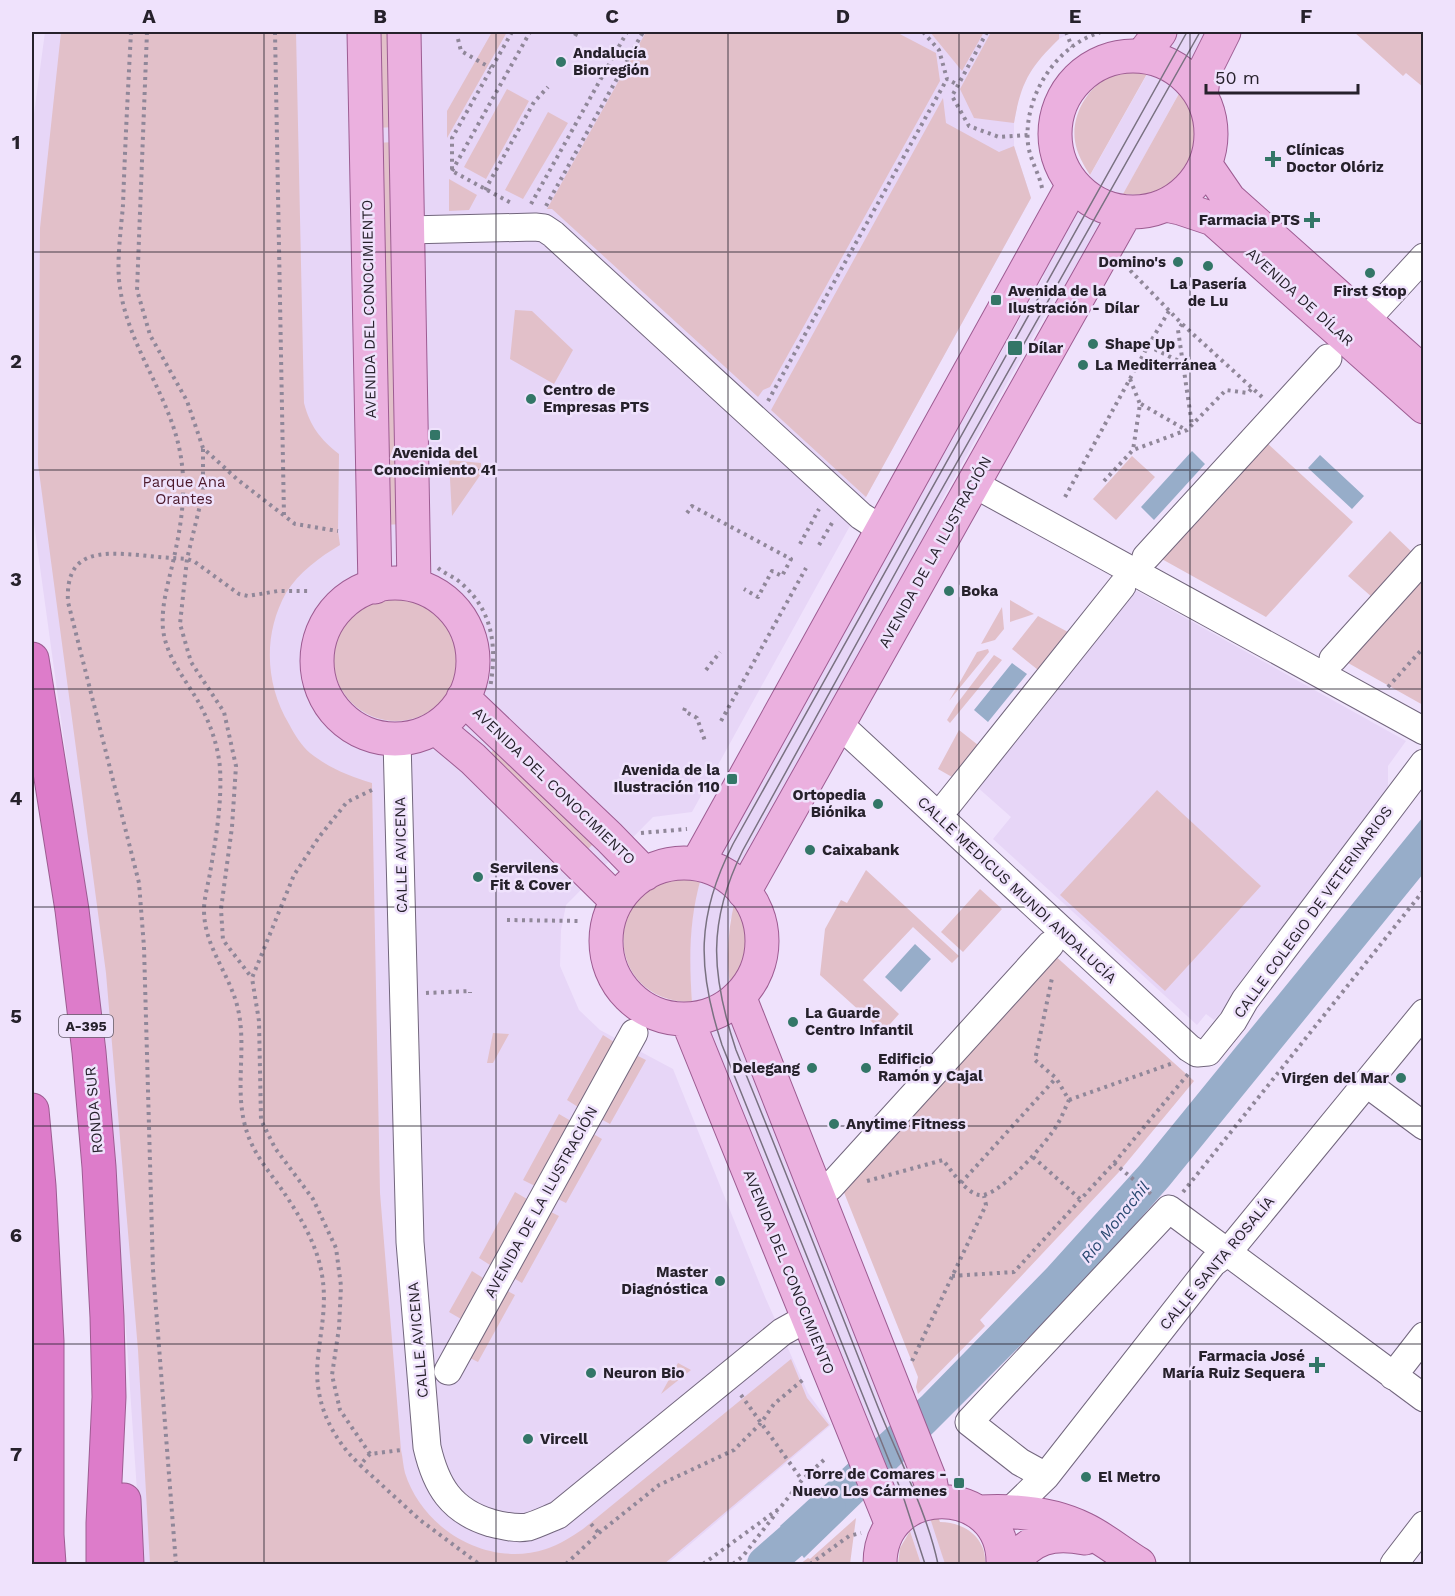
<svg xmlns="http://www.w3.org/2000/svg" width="1455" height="1596" viewBox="0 0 1455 1596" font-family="'Work Sans',sans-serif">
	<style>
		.built { fill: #e7d6f7 }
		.green { fill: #e2c0c9 }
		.water { fill: #97adc9 }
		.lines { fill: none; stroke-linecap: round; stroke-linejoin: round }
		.river { stroke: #97adc9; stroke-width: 36 }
		.minor-casing { stroke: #72667d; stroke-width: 29 }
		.major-casing { stroke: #9d5c92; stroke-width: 35 }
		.highway-casing { stroke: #9d5c92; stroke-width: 35 }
		.path { stroke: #908799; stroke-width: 4; stroke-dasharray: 3 4.5; stroke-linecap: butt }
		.minor { stroke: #fff; stroke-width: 27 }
		.major { stroke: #ebb0df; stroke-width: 33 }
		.highway { stroke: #dd7cca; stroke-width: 33 }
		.tram { stroke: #797181; stroke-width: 1.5 }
		.grid { fill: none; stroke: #26212b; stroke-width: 1.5; stroke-opacity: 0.55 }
		.poi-dot { fill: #337667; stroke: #efe2fc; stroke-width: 2 }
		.labels { text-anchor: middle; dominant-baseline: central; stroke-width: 5; stroke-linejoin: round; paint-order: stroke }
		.shield { fill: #efe2fc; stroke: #625b6a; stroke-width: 1.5 }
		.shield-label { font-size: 14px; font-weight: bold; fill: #26212b }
		.poi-label { font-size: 15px; font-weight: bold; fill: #26212b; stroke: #efe2fc; text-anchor: start }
		.street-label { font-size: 15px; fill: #26212b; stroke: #efe2fc }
		.park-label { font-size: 15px; fill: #4d1b2d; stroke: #efe2fc }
		.water-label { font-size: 16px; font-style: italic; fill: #294870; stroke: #efe2fc }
		.neatline { fill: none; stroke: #26212b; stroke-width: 2 }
		.grid-label { font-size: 20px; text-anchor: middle; font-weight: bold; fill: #26212b }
	</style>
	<rect width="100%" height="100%" fill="#efe2fc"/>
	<path class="built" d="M45,32H1071L1059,39L1043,54L1029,74L1019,95L1014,123V146L1031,198L692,812L653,817L566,905L561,930L560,966L579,1010L600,1030L673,1069L765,1297L808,1393L831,1425L667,1564H142L107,1053L32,509V129Z
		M1171,32H1213L1070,290L1061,286L939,505L947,510L730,920L727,944L730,985L922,1487L891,1502L701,1032L692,1002L690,977L689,952L694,901L701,878L913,491L921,495L1044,276L1036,271Z
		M1135,590L1406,741L1388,766V788L1223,1010L1214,1020L1206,1014L1197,1025L993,839L1011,817L976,786Z
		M930,1518L939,1542L945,1564H921L910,1531L917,1525Z"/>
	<path class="green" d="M61,32H296L304,403C310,426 320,439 339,454L338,531L340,545C320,557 299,572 286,593C263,634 265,684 289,724C294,734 302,746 310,753C329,768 349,776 372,783L380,1193L401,1450C403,1458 403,1466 405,1473C423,1530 488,1568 546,1549C559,1545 571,1537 583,1529L791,1359L807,1398L829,1425L664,1564H150L138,1350L106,973L38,464L40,228Z
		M372,32H395L397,127L374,128Z
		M492,32H507L447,138V111Z
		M646,32H896L936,53L940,81L770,387L763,390L758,397L552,209H547Z
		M930,32H984L962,71Z
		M991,32H1059V39C1029,68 1021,83 1014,123L974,118L960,89Z
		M1354,32H1388L1390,34L1392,32H1423V87L1406,73L1403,76Z
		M1129,71L1148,72L1090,175C1083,164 1077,154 1075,141C1071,116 1087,87 1111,76C1116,74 1123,73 1129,71Z
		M507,89L529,101L486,179L464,167Z
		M1181,90C1184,95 1189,100 1192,105C1208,137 1191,176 1160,190C1148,196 1136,195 1123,194Z
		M943,98L946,123L999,152L1014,146L1031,198L866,497L771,410Z
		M548,112L568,123L523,199L505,190Z
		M396,142L404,524L382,525L374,143Z
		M449,179L477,195L469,210L449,211Z
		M515,310L532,311L573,350L554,384L510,359Z
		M1267,443L1353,522L1266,617L1160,558Z
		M1132,456L1155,477L1116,520L1093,499Z
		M449,460L481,463V474L452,516Z
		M1390,531L1414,554L1373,598L1348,576Z
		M1423,570V705L1341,659Z
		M333 658a63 63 0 1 1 126 0a63 63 0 1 1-126 0Z
		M1010,600L1034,614L1010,622Z
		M1002,607L1004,629L995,640L981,644Z
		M1038,616L1068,632L1038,670L1012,649Z
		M988,649L989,652L949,701L977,652Z
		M994,655L1002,660L950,723L947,720L956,705Z
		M959,730L978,745L952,777L938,769Z
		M500,743L598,839L583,854L485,759Z
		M1157,790L1261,886L1165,991L1060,895Z
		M866,870L959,956L952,963L913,927L863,980L899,1014L883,1032L820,975L825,929L841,900L847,903Z
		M689,876L701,878C689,920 689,959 692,1002C601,1002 601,880 689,876Z
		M980,889L1002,909L963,952L941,932Z
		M735,900C755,929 752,958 730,985C726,956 728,929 735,900Z
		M1052,953L1194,1081L1118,1173L980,1320L985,1326L918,1394L916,1387L918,1377L841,1185Z
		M493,1033L509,1034L493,1063H487Z
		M603,1035L614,1042L578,1107L567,1100Z
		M634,1054L646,1060L610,1124L599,1118Z
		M559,1114L571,1121L535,1186L523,1180Z
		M590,1132L602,1139L566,1203L554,1197Z
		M515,1192L527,1199L490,1265L479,1258Z
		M547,1210L559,1216L522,1283L510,1276Z
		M472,1271L483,1278L461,1319L449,1312Z
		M504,1289L515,1295L478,1362L466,1356Z
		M678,1363L691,1370L661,1394Z
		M938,1517L940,1522C964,1522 987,1538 985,1564H945L930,1518Z
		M856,1518L850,1564H800L808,1558L810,1559Z
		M910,1531L921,1564H898L900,1548Z"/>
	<path class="water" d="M1192,451L1205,464L1154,520L1141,507Z
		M1320,455L1364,496L1352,509L1308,468Z
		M1012,663L1027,674L988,722L974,710Z
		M1423,817V874L1169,1186L1087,1279L935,1431L804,1558L780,1526L922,1396L1047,1268L1140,1165Z
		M915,944L931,959L901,992L885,977Z"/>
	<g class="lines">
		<path class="river" d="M765,1564L828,1509"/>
		<g class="minor-casing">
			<path id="minor" d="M408,230L535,227L544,228L553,234L861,516L881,529
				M1365,321L1424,257
				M974,484L1424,731
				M1146,557L1328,358
				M1333,659L1424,558
				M839,724L1189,1048L1197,1053L1208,1052L1233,1021L1245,1000L1424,763
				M397,740L410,1242L427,1447C436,1486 451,1511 491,1523C503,1526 516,1529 528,1527C538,1524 548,1519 558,1515L782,1332L807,1318
				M948,804L1122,586
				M1366,1083L1424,1126
				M830,1187L1050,945
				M448,1371L634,1033
				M1393,1376L1424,1336
				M1040,1473L1020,1462L969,1422L1169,1209L1424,1398
				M1010,1511L1046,1476L1213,1263L1228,1252L1424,1013
				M1394,1564L1424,1525"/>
		</g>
		<g class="major-casing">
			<path id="major" d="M364,32L375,587
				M404,32L414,585
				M1055 134a78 78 0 1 1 156 0a78 78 0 1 1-156 0Z
				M1142,56L1160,32
				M1201,95L1204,72L1224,32
				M1205,164L1229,199L1424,373
				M1166,205L1180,208L1213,219L1424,407
				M317 661a78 78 0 1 1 156 0a78 78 0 1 1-156 0Z
				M463,698L609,837L645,874
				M436,728L473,759L617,901
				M606 941a78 78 0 1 1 156 0a78 78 0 1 1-156 0Z
				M697,864L1073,185
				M744,892L1126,212
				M739,996L930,1480L934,1501
				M687,1019L892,1525
				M979,1512C1014,1510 1052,1513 1084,1529C1103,1538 1121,1553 1139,1564
				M880,1564C880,1480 1005,1482 1003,1564
				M1012,1564C1032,1537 1052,1532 1085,1538"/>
		</g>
		<g class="highway-casing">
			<path id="highway" d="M32,659L72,910L89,1052L99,1167L107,1317L109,1397L103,1523V1564
				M32,1110L39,1186L47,1341V1535L49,1564
				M124,1500L127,1564"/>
		</g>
		<path class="path" d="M131,32C128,89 125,147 123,205C121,230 116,264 120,288C129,351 175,401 182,465C186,497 180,531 173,562C168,584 161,606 163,629C166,657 186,680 199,703C210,723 218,745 220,768C222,803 216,838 210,873C208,885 204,898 204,910C204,947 230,974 238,1009C247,1048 234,1090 246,1129C252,1151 267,1169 280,1187C298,1213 317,1243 322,1275C327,1304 321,1329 318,1357C313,1400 330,1436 360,1465
			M147,32L137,290L150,335L187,401L203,448L238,480L295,524L338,531
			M275,32L284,516
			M512,32L452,138V171L513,204
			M923,32L939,50L947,79L958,85
			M987,32L952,96L969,126L999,137L1028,135
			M1066,32L1072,47
			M575,36L577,32
			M458,39L461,51L491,68
			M452,171L530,32
			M1042,188C1039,173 1030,160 1028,144C1023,97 1056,45 1101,32
			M485,190L534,102L548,87
			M531,204L627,32
			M546,206L643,32
			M1125,265L1182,324L1262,397
			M1182,324L1178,330L1192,425
			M1148,346L1183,363
			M1130,379L1140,404L1133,450
			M768,401L947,79
			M1141,404L1186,430
			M203,449V493L187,559L180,624L191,662L224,712L236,766L232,827L221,909L223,940L252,978
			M1104,481L1133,450L1187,430L1226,390L1248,393L1252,388
			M1065,497L1148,346L1169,311
			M687,513L692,506L791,559L782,576L772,571L758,597L744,589
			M800,544L819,509
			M819,545L832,523
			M438,568C445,574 455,577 462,584C494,612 497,649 490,688
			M706,670L720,652
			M1388,687L1424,647
			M685,708L684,711L697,718L705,741
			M721,721L806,568
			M372,790L347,802L319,837L294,875L252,978L259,1021L261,1120L275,1148L313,1199L336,1248L341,1286L339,1328L332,1375L340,1410L370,1454L401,1450
			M641,833L687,829
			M507,920L581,921
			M426,993L470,991V993
			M1069,1100L1173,1063
			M1033,1157L1081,1200
			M1114,1163L1152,1195
			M867,1181L943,1160C951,1170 966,1193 979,1195C998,1199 1048,1141 1057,1125C1062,1117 1065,1108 1069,1100L1056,1078L1035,1060L1052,978
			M961,1183L1056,1078
			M1183,1192L1424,890
			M952,1276L1014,1272L1114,1163L1189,1073
			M912,1361L986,1205L984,1196
			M741,1395L802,1480
			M370,1454L360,1465L420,1520L479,1564
			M591,1524L599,1533
			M176,1564L153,1270L144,947L139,883L68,602C65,550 100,552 139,555C155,557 171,558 187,559L195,562L239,594L248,596L278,591H309
			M566,1564L599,1533L659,1485L734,1450L761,1423L774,1404L805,1378
			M703,1564L780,1508L802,1480L827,1457
			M733,1564L743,1556L777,1512
			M810,1564L849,1536L861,1533"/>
		<use href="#minor" class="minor"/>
		<use href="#major" class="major"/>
		<use href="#highway" class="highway"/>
		<path class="tram" d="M925,1564L902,1493L722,1045C697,969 696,916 733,844L1187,32
			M938,1564C926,1508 897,1456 876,1402C830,1285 784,1167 736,1050C711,975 707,922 743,850L930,510L1200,32"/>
	</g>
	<path class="grid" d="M264,32V1564M496,32V1564M728,32V1564M959,32V1564M1190,32V1564M32,252H1424M32,470H1424M32,689H1424M32,907H1424M32,1126H1424M32,1344H1424"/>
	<g class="poi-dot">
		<circle cx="561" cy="62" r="6"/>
		<path d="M1270 150h6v6h6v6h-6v6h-6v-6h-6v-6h6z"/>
		<path d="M1309 211h6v6h6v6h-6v6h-6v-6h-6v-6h6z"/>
		<circle cx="1178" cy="262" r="6"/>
		<circle cx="1208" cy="266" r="6"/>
		<circle cx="1370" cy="273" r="6"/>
		<rect x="990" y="294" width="12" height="12" rx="3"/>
		<circle cx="1093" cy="344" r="6"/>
		<rect x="1007" y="340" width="16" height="16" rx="3"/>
		<circle cx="1083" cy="365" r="6"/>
		<circle cx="531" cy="399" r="6"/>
		<rect x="429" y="429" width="12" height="12" rx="3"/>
		<circle cx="949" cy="591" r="6"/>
		<rect x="726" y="773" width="12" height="12" rx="3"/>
		<circle cx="878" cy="804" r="6"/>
		<circle cx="810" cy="850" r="6"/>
		<circle cx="478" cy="877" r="6"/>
		<circle cx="793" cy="1022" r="6"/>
		<circle cx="812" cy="1068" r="6"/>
		<circle cx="866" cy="1068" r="6"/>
		<circle cx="1401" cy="1078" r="6"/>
		<circle cx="834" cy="1124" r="6"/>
		<circle cx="720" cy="1281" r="6"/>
		<path d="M1314 1356h6v6h6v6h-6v6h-6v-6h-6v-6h6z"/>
		<circle cx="591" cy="1373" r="6"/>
		<circle cx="528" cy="1439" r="6"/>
		<circle cx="1086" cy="1477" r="6"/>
		<rect x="953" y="1477" width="12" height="12" rx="3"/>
	</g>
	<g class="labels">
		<rect class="shield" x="59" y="1015" width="54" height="22" rx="4.5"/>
		<g class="shield-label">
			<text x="86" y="1026">A-395</text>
		</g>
		<g class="poi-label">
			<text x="573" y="53">Andalucía<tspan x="573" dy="17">Biorregión</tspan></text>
			<text x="1286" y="150">Clínicas<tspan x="1286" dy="17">Doctor Olóriz</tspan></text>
			<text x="1300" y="220" text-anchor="end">Farmacia PTS</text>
			<text x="1166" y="262" text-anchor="end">Domino's</text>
			<text x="1208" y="284" text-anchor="middle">La Pasería<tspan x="1208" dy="17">de Lu</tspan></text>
			<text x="1008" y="291">Avenida de la<tspan x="1008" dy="17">Ilustración - Dílar</tspan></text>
			<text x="1370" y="291" text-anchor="middle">First Stop</text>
			<text x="1105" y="344">Shape Up</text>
			<text x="1028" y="348">Dílar</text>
			<text x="1095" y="365">La Mediterránea</text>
			<text x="543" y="390">Centro de<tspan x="543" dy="17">Empresas PTS</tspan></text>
			<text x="435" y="453" text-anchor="middle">Avenida del<tspan x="435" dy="17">Conocimiento 41</tspan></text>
			<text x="961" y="591">Boka</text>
			<text x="720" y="770" text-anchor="end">Avenida de la<tspan x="720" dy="17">Ilustración 110</tspan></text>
			<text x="866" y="795" text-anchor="end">Ortopedia<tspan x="866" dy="17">Biónika</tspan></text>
			<text x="822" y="850">Caixabank</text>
			<text x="490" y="868">Servilens<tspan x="490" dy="17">Fit &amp; Cover</tspan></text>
			<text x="805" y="1013">La Guarde<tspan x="805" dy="17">Centro Infantil</tspan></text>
			<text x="878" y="1059">Edificio<tspan x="878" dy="17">Ramón y Cajal</tspan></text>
			<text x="800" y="1068" text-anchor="end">Delegang</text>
			<text x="1389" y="1078" text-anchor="end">Virgen del Mar</text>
			<text x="846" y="1124">Anytime Fitness</text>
			<text x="708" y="1272" text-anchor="end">Master<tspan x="708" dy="17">Diagnóstica</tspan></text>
			<text x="1305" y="1356" text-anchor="end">Farmacia José<tspan x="1305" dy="17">María Ruiz Sequera</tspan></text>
			<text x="603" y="1373">Neuron Bio</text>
			<text x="540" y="1439">Vircell</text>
			<text x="947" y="1474" text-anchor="end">Torre de Comares -<tspan x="947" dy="17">Nuevo Los Cármenes</tspan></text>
			<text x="1098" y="1477">El Metro</text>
		</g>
		<g class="street-label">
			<text transform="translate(1300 297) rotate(42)">AVENIDA DE DÍLAR</text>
			<text transform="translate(369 309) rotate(-91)">AVENIDA DEL CONOCIMIENTO</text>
			<text transform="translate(935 552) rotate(-61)">AVENIDA DE LA ILUSTRACIÓN</text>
			<text transform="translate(554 786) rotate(44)">AVENIDA DEL CONOCIMIENTO</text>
			<text transform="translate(401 855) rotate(-91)">CALLE AVICENA</text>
			<text transform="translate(1017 890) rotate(43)">CALLE MEDICUS MUNDI ANDALUCÍA</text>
			<text transform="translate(1313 912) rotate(-54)">CALLE COLEGIO DE VETERINARIOS</text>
			<text transform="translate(94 1110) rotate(-95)">RONDA SUR</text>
			<text transform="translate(541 1202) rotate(-61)">AVENIDA DE LA ILUSTRACIÓN</text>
			<text transform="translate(1217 1263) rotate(-50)">CALLE SANTA ROSALÍA</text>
			<text transform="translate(789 1272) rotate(68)">AVENIDA DEL CONOCIMIENTO</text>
			<text transform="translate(418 1340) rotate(-95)">CALLE AVICENA</text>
		</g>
		<g class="park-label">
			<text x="184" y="482">Parque Ana<tspan x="184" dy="17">Orantes</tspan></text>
		</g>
		<g class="water-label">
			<text transform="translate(1115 1222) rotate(-51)">Río Monachil</text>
		</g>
	</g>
	<rect width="1455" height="1596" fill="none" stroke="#efe2fc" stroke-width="66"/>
	<path d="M1206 84v9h152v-9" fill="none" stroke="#26212b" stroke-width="3"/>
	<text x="1215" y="84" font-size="18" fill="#26212b" stroke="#efe2fc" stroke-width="4.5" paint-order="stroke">50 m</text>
	<rect x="33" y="33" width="1389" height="1530" class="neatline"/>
	<g class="grid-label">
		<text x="149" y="23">A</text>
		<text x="380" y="23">B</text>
		<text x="612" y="23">C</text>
		<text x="843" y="23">D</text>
		<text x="1075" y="23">E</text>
		<text x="1306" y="23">F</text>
		<text x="16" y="149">1</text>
		<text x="16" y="368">2</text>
		<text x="16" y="586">3</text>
		<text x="16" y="805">4</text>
		<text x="16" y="1023">5</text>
		<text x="16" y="1242">6</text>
		<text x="16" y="1461">7</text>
	</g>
</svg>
